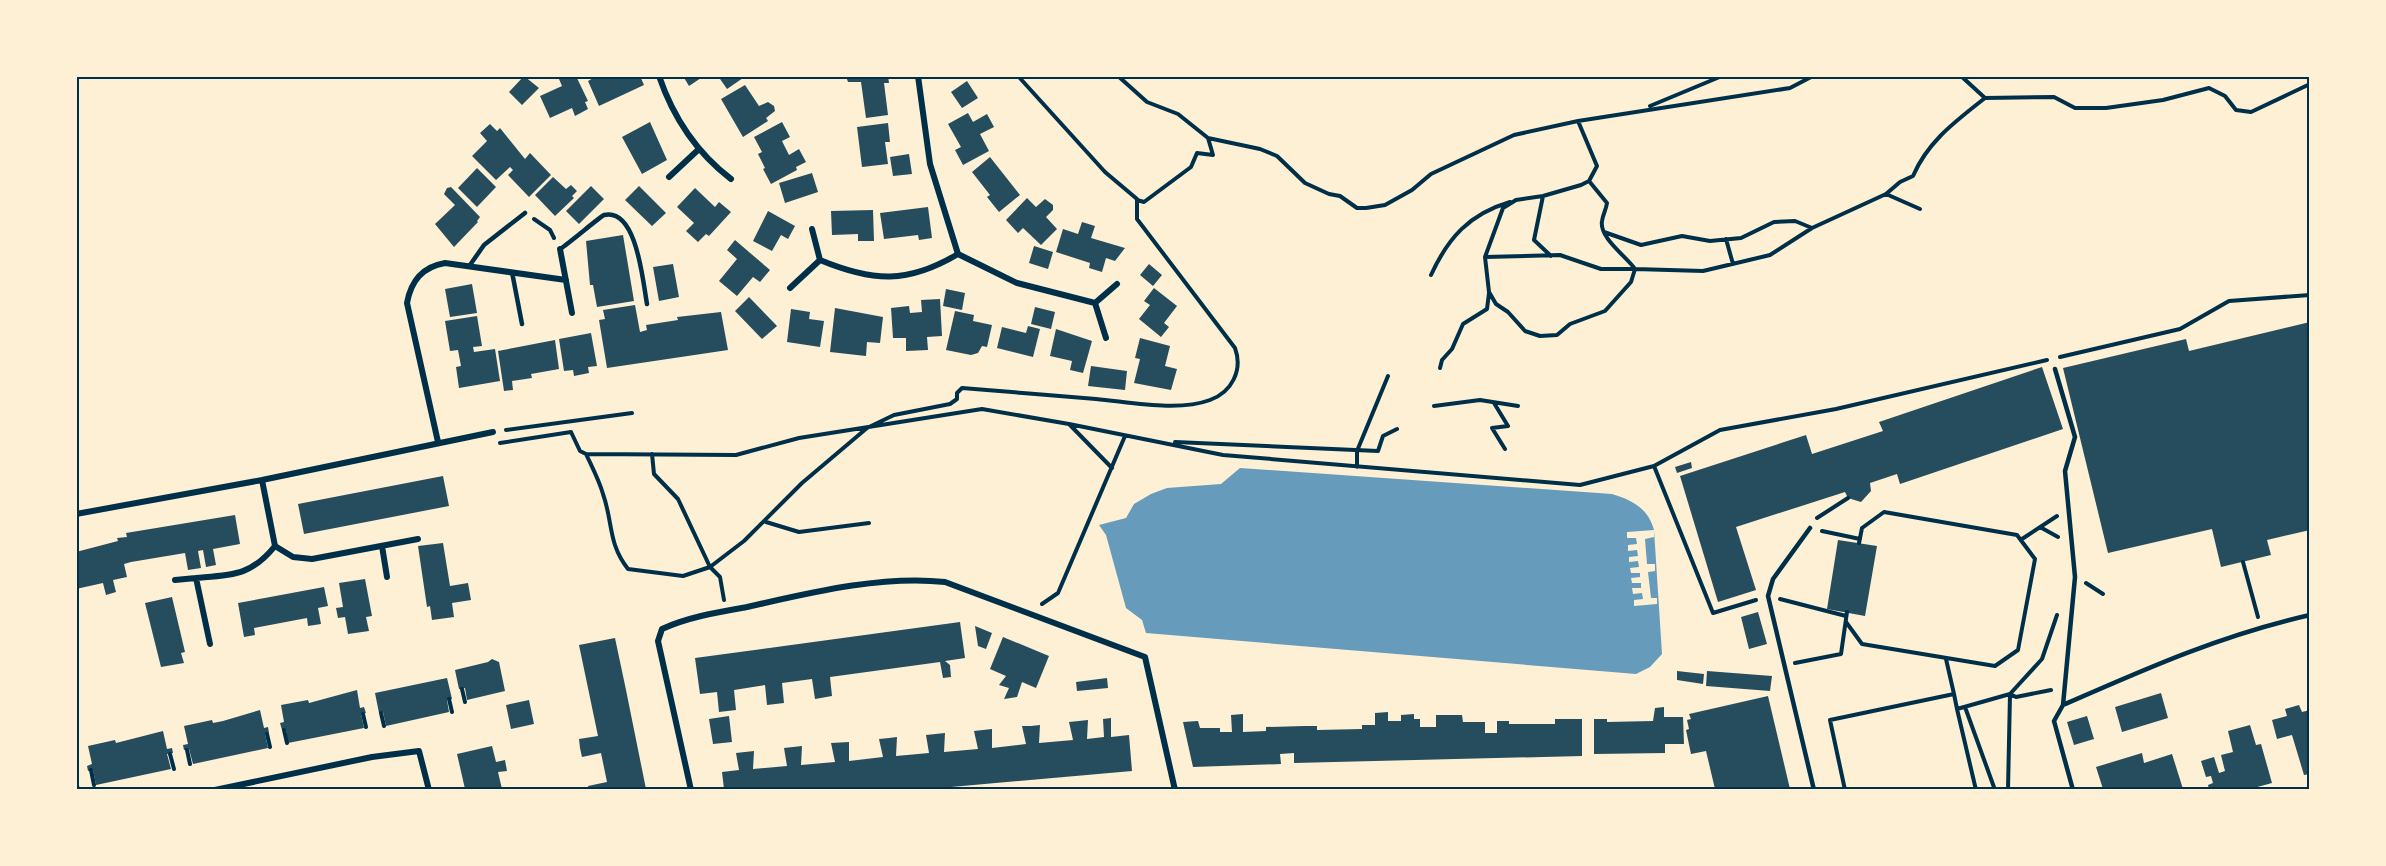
<svg xmlns="http://www.w3.org/2000/svg" width="2386" height="866" viewBox="0 0 2386 866" font-family="Mulish,sans-serif">
	<style>
		.water { fill: #669bbc }
		.pier { fill: #fdf0d5 }
		.building { fill: #264d5e }
		.lines { fill: none; stroke-linecap: round; stroke-linejoin: round }
		.path { stroke: #003049; stroke-width: 4 }
		.service { stroke: #003049; stroke-width: 4.5 }
		.minor { stroke: #003049; stroke-width: 6 }
		.neatline { fill: none; stroke: #003049; stroke-width: 2 }
	</style>
	<rect width="100%" height="100%" fill="#fdf0d5"/>
	<path class="water" d="M1240,468L1612,494C1632,500 1648,508 1654,530L1662,654L1650,667L1636,674L1146,633L1142,620L1126,608L1106,535L1099,525L1126,518L1134,504L1151,494L1167,488L1221,484Z"/>
	<path class="pier" d="M1654,530V537L1645,539L1647,564H1655V571L1648,572L1651,598H1657V604L1634,606V600L1643,599L1642,593L1633,594L1632,588H1641V583H1632L1631,578L1640,577V573H1631L1630,568L1639,567L1638,561L1629,562V557L1638,556L1637,550L1628,551V545L1637,544L1636,538H1627V532Z"/>
	<path class="building" d="M524,76L539,88L522,105L509,92Z
		M564,76H576L588,101L585,102L588,109L575,116L572,108L550,118L540,96L562,86L559,79Z
		M597,76H640L644,85L599,106L588,81Z
		M683,76H704L689,86Z
		M718,76H742L743,78L727,89Z
		M846,76H888L889,83H884L888,115L866,118L861,82H848Z
		M967,81L978,98L962,108L951,92Z
		M745,85L759,106L768,102L774,106L775,111L766,118L768,121L743,137L721,99Z
		M968,113L973,122L987,114L994,127L980,134L989,151L963,165L955,150L961,147L948,124Z
		M650,122L667,160L642,174L622,137Z
		M782,122L790,137L782,141L789,155L799,149L806,162L796,167L797,170L771,184L763,169L765,168L758,154L762,152L754,137Z
		M888,123L890,142H885L888,164L862,167L857,127Z
		M490,124L497,131L500,128L525,159L530,153L551,175L529,197L508,175L513,170L510,167L496,180L472,156L487,141L480,133Z
		M909,154L912,174L893,176L890,157Z
		M990,157L1020,195L999,212L987,197L990,195L972,172Z
		M477,168L496,187L477,207L458,188Z
		M812,173L818,192L785,203L779,183Z
		M553,177L566,189L571,185L577,191L572,196L574,198L555,216L535,195Z
		M591,186L604,199L579,224L566,211Z
		M639,186L666,213L652,226L625,200Z
		M451,187L480,217L477,221L478,222L454,247L435,224L455,205L444,194L447,188Z
		M695,188L715,207L719,202L731,212L709,236L706,234L698,242L686,231L694,223L677,207Z
		M1027,198L1036,207L1045,199L1053,205V210L1046,217L1057,229L1041,245L1023,228L1018,233L1006,220Z
		M928,207L932,238L919,240L918,235L884,239L880,213Z
		M873,210L874,241H858V234L832,235L831,211Z
		M768,211L795,226L788,239L781,235L772,251L753,241Z
		M1082,222L1095,226L1091,238L1125,248L1115,261L1106,258L1102,272L1089,268L1090,263L1056,252L1063,229L1078,234Z
		M623,235L634,301L597,307L593,285H590L586,241Z
		M735,240L770,270L760,282L753,277L737,296L719,281L737,259L727,250Z
		M1034,246L1053,252L1048,269L1029,263Z
		M673,264L679,297L659,301L653,267Z
		M1149,264L1162,275L1153,286L1140,275Z
		M472,284L477,313L450,317L445,289Z
		M1154,288L1177,306L1164,323L1169,327L1161,337L1139,319L1150,305L1144,301Z
		M946,289L965,293L962,310L943,306Z
		M749,297L777,326L762,339L735,311Z
		M940,299L942,336L927,337L928,350L906,351V338H893L891,308L909,306L910,313L922,312L921,300Z
		M635,305L640,332L647,330L646,325L678,320L677,317L721,312L728,350L607,368L599,320L605,319L603,310Z
		M1035,307L1055,312L1051,329L1031,324Z
		M835,308L883,317L880,343L867,342L866,356L830,352Z
		M791,309L810,312L809,319L824,321L820,347L787,342Z
		M955,311L974,315L973,321L992,325L987,347L982,346L978,353L971,355L946,350Z
		M477,316L482,346L473,347L474,352L495,349L500,381L459,388L456,367L461,366L458,350L450,351L445,321Z
		M2310,322V530L2267,540L2271,555L2221,567L2212,529L2108,553L2063,368L2186,339L2189,351Z
		M1028,326L1040,329L1033,357L997,348L1002,327L1026,333Z
		M1056,329L1092,341L1083,373L1070,370L1072,361L1050,356Z
		M591,333L597,366L588,367L589,373L574,376L573,370L564,371L559,339Z
		M1140,338L1170,346L1165,366L1177,369L1171,390L1134,383L1140,359L1135,358Z
		M555,340L559,369L531,374L532,378L512,381L513,390L504,391L498,351Z
		M1091,366L1127,371L1125,390L1088,386Z
		M2042,367L2063,429L1900,484L1897,474L1870,483L1871,491L1861,502L1848,498L1845,492L1736,527L1756,590L1718,602L1680,476L1806,435L1812,454L1883,431L1879,422Z
		M1691,462L1692,468L1677,473L1675,467Z
		M443,476L449,506L304,534L298,504Z
		M235,515L240,544L213,549L216,565L206,567L203,550L198,551L201,568L188,570L185,553L131,562L124,564L127,577L113,580L116,592L106,595L103,583L76,589V552L118,541L117,538L127,537L126,533Z
		M1838,540L1877,546L1865,616L1827,609Z
		M443,543L450,586L468,583L471,600L452,603L454,617L432,620L430,606L427,607L418,546Z
		M365,579L372,616L366,617L369,631L348,634L345,617L338,618L336,608L343,607L339,583Z
		M324,587L328,606L318,608L321,624L308,626L307,618L254,628L255,635L244,637L238,603Z
		M172,597L185,652L181,653L184,663L161,667L145,603Z
		M1758,612L1767,644L1749,649L1741,617Z
		M960,622L965,658L945,661L950,665L951,677L943,678L940,662L830,677L832,696L815,699L812,679L782,683L784,703L767,705L765,685L734,690L736,710L719,712L717,692L700,694L695,658Z
		M975,626L992,633L986,649L978,646Z
		M1003,637L1049,656L1036,688L1022,682L1017,697L1004,699L1009,688L999,685L1006,676L990,669Z
		M615,638L626,690L646,789H589L588,786L607,782L601,753L582,757L580,748L579,739L598,736L579,645Z
		M492,659L499,662L505,691L467,700L465,688L459,689L455,670L488,662Z
		M1677,671L1704,674L1703,684L1677,680Z
		M1707,671L1772,676L1770,691L1706,686Z
		M447,678L452,699L447,700L449,712L386,726L383,712L379,713L375,693Z
		M1107,678L1108,688L1077,691L1076,682Z
		M357,690L360,708L364,707L366,713L361,714L364,728L288,743L286,730H282L280,723L284,722L281,705L308,700L309,703Z
		M2161,693L2168,718L2122,732L2115,707Z
		M1768,696L1790,789H1715L1706,751L1691,754L1686,730L1689,729L1687,720L1691,719L1689,714Z
		M529,700L534,724L511,729L506,705Z
		M2299,705L2302,712L2310,710V774L2304,775L2292,735L2277,739L2272,720L2287,716L2285,709Z
		M1664,707V717H1683L1684,744H1665V753L1594,754V719H1607V722L1653,721L1655,708Z
		M260,710L264,728L268,727L269,733L265,734L268,748L193,764L189,749L184,750L183,745L188,744L184,726L212,720L213,723L223,721Z
		M1388,712V721H1401V715L1414,714V719H1420V727H1436V715H1462L1463,722H1485V733H1497V721H1509V724H1555V719H1582V756L1294,763V753L1280,754L1281,764L1193,767L1183,722L1198,721L1200,728H1220V732H1232L1231,715L1243,714V732L1266,731V727L1304,726H1317V730L1362,729V725H1375V713Z
		M729,716L732,742L713,744L709,719Z
		M2087,716L2094,739L2074,745L2067,722Z
		M1111,718V737L1129,735L1132,771L929,789H724L722,772L739,770L736,753L754,751L753,769L787,766L784,748L802,746L801,765L835,762L831,743L849,742V761L883,757L879,739L889,738L897,737L896,756L929,753L926,735L945,733L944,752L978,749L974,731L992,729V748L1026,744L1022,726H1031L1040,725L1039,743L1073,740L1069,722L1088,720L1087,739L1104,737L1103,719Z
		M2250,725L2256,745L2261,744L2272,783L2250,789H2209L2208,785L2213,783L2211,776L2206,777L2201,761L2214,757L2219,773L2225,771L2221,755L2233,752L2228,731Z
		M163,731L167,749L172,748L173,753L167,754L171,769L96,785L93,770L88,771L87,766L92,764L88,746L115,740L116,743Z
		M492,746L496,762L505,760L507,771L498,772L502,789H465L457,754Z
		M2142,753L2144,763L2172,754L2183,789H2103L2096,767Z"/>
	<g class="lines">
		<path class="path" d="M1118,76L1147,102L1178,114L1208,138
			M1813,76L1790,88L1578,121L1597,166L1589,181L1581,185L1543,196L1516,200L1503,208L1485,257L1489,292L1496,304L1508,312L1525,331L1540,336L1557,335L1570,324L1605,311L1631,282L1635,269L1703,271L1770,255L1812,228L1886,194L1900,182L1913,176C1928,141 1956,121 1985,98
			M1961,76L1985,98L2054,97L2075,108H2106L2163,100L2209,88L2225,96L2236,110L2251,112L2310,84
			M1650,106L1722,76
			M1886,194L1920,209
			M1543,196L1534,240L1551,256
			M1137,200L1144,202L1191,167L1197,153L1213,155L1208,138L1260,149L1277,156L1305,183L1329,194L1340,196L1357,208H1366L1385,205L1412,190L1431,174L1514,135L1578,121
			M534,219L550,230L554,238
			M1604,232L1641,245L1682,236L1710,241L1741,238L1774,222L1795,221L1812,228
			M1726,239L1733,264
			M1485,257L1560,255L1601,269H1635C1626,256 1599,238 1602,221C1603,214 1606,210 1607,203L1589,181
			M1431,275C1448,238 1469,214 1510,202
			M2060,357L2180,329L2229,301L2310,295
			M1440,368L1442,360L1452,349L1463,324L1487,309L1489,293
			M1494,403L1508,426L1492,428L1505,449
			M1434,406L1480,400L1518,406
			M1069,424L1223,455L1580,485L1654,466L1720,430L1836,409L2047,360
			M506,430L632,413
			M1175,442L1378,451L1383,436L1397,429
			M500,443L571,432L580,451L586,454L736,455L799,438L982,409L1069,424L1112,468
			M586,454C592,467 599,480 603,494C613,522 608,544 628,569L683,576L710,567L744,541L802,483L867,428L894,415L950,404L957,399V393L962,388C1007,392 1051,395 1096,399C1130,402 1178,412 1210,400C1232,392 1243,370 1235,348L1137,219V199L1105,172L1018,76
			M652,454L654,474L678,499L710,567L720,577L724,600
			M1654,466L1713,613L1756,600
			M1357,467V451L1388,376
			M1817,518L1848,498
			M766,522L799,532L869,523
			M2040,527L2058,537
			M1822,531L1860,539
			M2022,539L2057,516
			M2243,562L2258,617
			M2086,583L2103,594
			M1780,599L1846,616
			M1042,604L1058,593L1125,436
			M1846,622L1862,644L1995,666L2018,650L2035,559L2017,535L1884,512L1862,528L1859,543
			M1946,659L1954,694
			M1795,663L1841,654L1847,612
			M462,689L465,702
			M449,699L452,712
			M1965,707L1995,790
			M1957,709L1976,790
			M381,713L384,726
			M363,714L366,727
			M284,730L287,743
			M267,734L270,747
			M187,750L190,764
			M170,754L174,769
			M91,770L94,785
			M76,787L78,788
			M1845,790L1830,720L1954,694L1957,709L2010,694L2016,697L2051,690
			M2008,790L2010,694L2042,659L2057,615"/>
		<path class="service" d="M560,249C568,244 601,216 604,215C637,207 643,283 647,304
			M470,265L484,245L525,213
			M512,272L522,324
			M2055,369L2075,437L2065,471L2075,577L2063,705
			M1810,528L1773,579L1768,596L1814,790
			M2073,790L2054,721L2063,705C2145,669 2221,635 2310,615"/>
		<path class="minor" d="M659,76C673,117 697,153 731,179
			M918,76L930,164L958,254L1017,283L1095,303L1106,338
			M669,177L699,149
			M812,229L820,260
			M560,249L572,313
			M790,288L820,260C873,282 908,284 958,254
			M1095,303L1117,284
			M438,442L407,303C411,281 422,267 445,263L566,280
			M262,480L275,546
			M76,514L262,480L493,432
			M382,546L387,577
			M175,580L196,578
			M210,644L196,578C232,575 251,576 275,546L293,557L312,559L418,539
			M215,790L372,757L419,751L429,790
			M691,790L658,641L662,629C688,617 719,612 747,607C809,593 881,575 945,582L1145,657L1175,790"/>
	</g>
	<rect width="2386" height="866" fill="none" stroke="#fdf0d5" stroke-width="156"/>
	<rect x="78" y="78" width="2230" height="710" class="neatline"/>
</svg>
